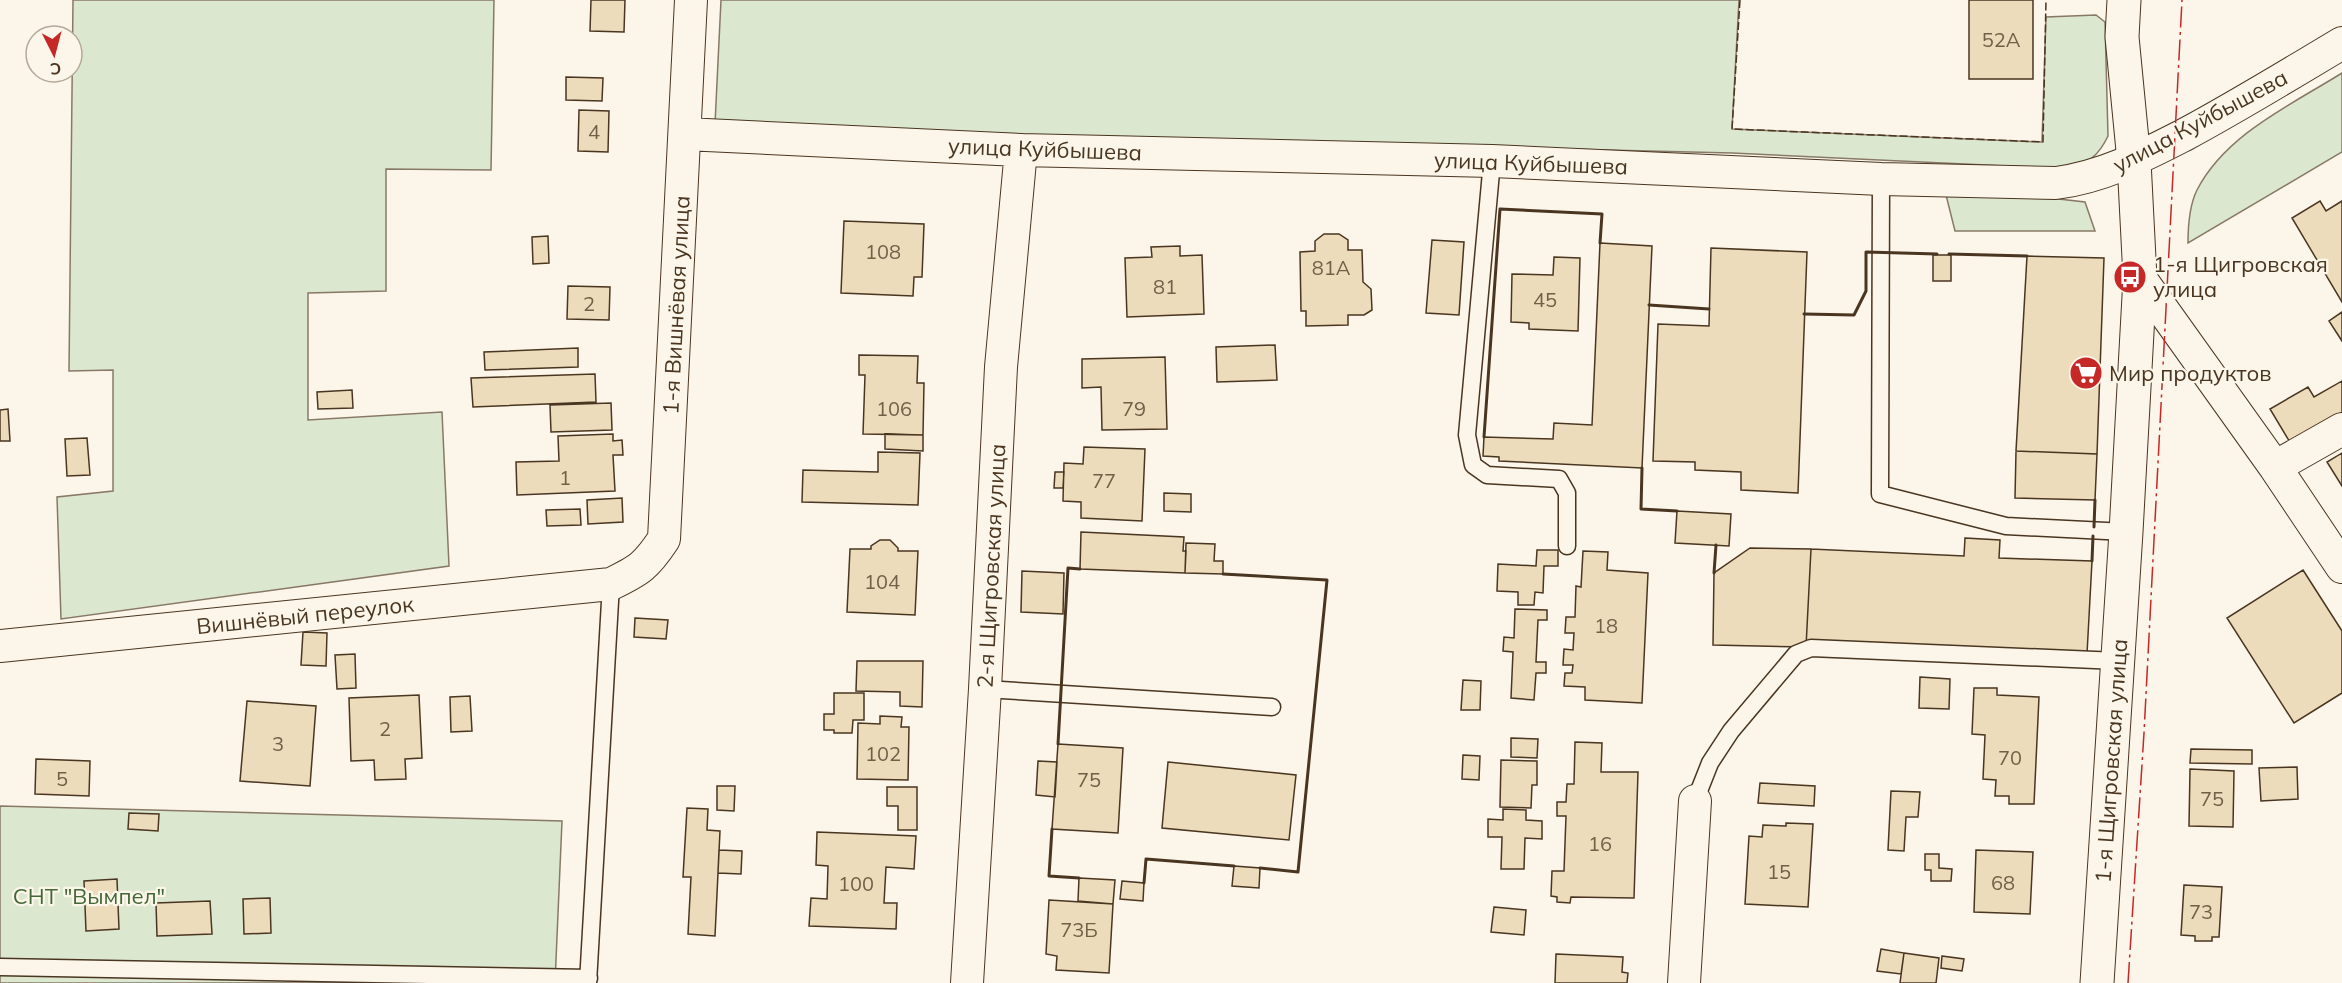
<svg xmlns="http://www.w3.org/2000/svg" width="2342" height="983" viewBox="0 0 2342 983" font-family="Mulish,sans-serif">
	<style>
		.green { fill: #dce7d0; stroke: #887966; stroke-width: 1.5 }
		.building { fill: #ecdcbc; stroke: #4a3520; stroke-width: 1.5 }
		.lines { fill: none; stroke-linecap: round; stroke-linejoin: round }
		.lane-casing { stroke: #4a3520; stroke-width: 19 }
		.street-casing { stroke: #4a3520; stroke-width: 34 }
		.secondary-casing { stroke: #4a3520; stroke-width: 35 }
		.lane { stroke: #fbf6e9; stroke-width: 16 }
		.street { stroke: #fbf6e9; stroke-width: 32 }
		.secondary { stroke: #fbf6e9; stroke-width: 33 }
		.fence { stroke: #4a3520; stroke-width: 1.5; stroke-dasharray: 8 3; stroke-linecap: butt }
		.wall { stroke: #4a3520; stroke-width: 3 }
		.power { stroke: #c62828; stroke-width: 1.5; stroke-dasharray: 21 4.5 3 4.5; stroke-linecap: butt }
		.labels { text-anchor: middle; dominant-baseline: central; stroke-width: 4.5; stroke-linejoin: round; paint-order: stroke }
		.number-label { font-size: 20px; fill: #725f47 }
		.street-label { font-size: 22px; fill: #4a3520; stroke: #fbf6e9 }
		.poi-label { font-size: 22px; fill: #4a3520; stroke: #fbf6e9; text-anchor: start }
		.park-label { font-size: 22px; fill: #436837; stroke: #fbf6e9 }
	</style>
	<rect width="100%" height="100%" fill="#fbf6e9"/>
	<path class="green" d="M73,0H494L491,170L386,169V291L308,293V420L442,412L449,566L61,619L57,497L113,491V370L69,371Z
		M721,0H1739L1732,129L2042,142L2046,17L2096,15L2105,22L2108,136C2099,155 2089,163 2069,169L1732,153L1181,140L715,124Z
		M2342,73V152L2188,243C2188,225 2189,206 2197,190C2226,134 2291,105 2342,73Z
		M2004,193L2085,202L2095,231H1955L1946,195Z
		M0,806L562,821L555,983H0Z"/>
	<path class="building" d="M591,0H625L624,32L590,31Z
		M1969,0H2033V79H1969Z
		M566,77L603,78L602,101L566,100Z
		M579,110L609,111L608,152L578,151Z
		M2320,201L2326,211L2342,201V302L2292,218Z
		M844,221L924,224L922,277H914L913,296L841,293Z
		M1324,234H1339L1348,240V250H1362L1363,282L1371,289L1372,310L1364,315H1348V325L1306,326V311H1301L1300,252L1315,251V241Z
		M548,236L549,263L533,264L532,237Z
		M1432,240L1464,242L1459,315L1426,313Z
		M1600,243L1652,246L1642,468L1499,461V457L1483,456L1484,437L1553,439L1554,423L1592,425Z
		M1180,246V256L1202,255L1204,314L1127,317L1125,258L1152,257L1151,247Z
		M1711,248L1807,252L1798,493L1741,490V472L1695,470V462L1653,461L1658,324L1709,326Z
		M1933,255H1951V281H1933Z
		M2027,256L2104,258L2097,454L2016,451Z
		M1554,257L1580,258L1578,331L1529,329V323L1511,322L1512,274L1553,275Z
		M568,286L610,287L609,320L567,319Z
		M2342,312V341L2329,321Z
		M1275,345L1277,380L1217,382L1216,347Z
		M578,348V367L485,370L484,352Z
		M859,355L918,356L917,383H924L923,435L863,434L865,375H859Z
		M1165,357L1167,429L1102,430L1101,387L1082,388V359Z
		M595,374L596,402L473,407L471,378Z
		M2342,381V414L2291,444L2270,409L2308,387L2314,397Z
		M352,390L353,408L318,409L317,392Z
		M611,403L612,430L551,432L550,405Z
		M8,409L10,441H0V410Z
		M613,434V441L622,440L623,455H613L615,491L517,495L516,462L559,461L558,436Z
		M885,434L923,435V451L885,449Z
		M87,438L90,475L67,476L65,439Z
		M1084,447L1145,449L1142,521L1081,518V502L1063,501L1064,463L1083,464Z
		M2016,451L2097,454L2095,500L2015,498Z
		M878,452L920,453L918,505L802,502L803,470L878,472Z
		M2342,453V486L2327,462Z
		M1055,472H1064L1063,488H1054Z
		M1164,493L1191,494V512L1164,511Z
		M622,498L623,522L588,524L587,500Z
		M580,509L581,525L547,526L546,510Z
		M1677,511L1731,514L1729,546L1675,543Z
		M1081,532L1184,537L1183,551H1186L1185,573L1080,569Z
		M1965,538L2000,540L1999,558L2092,561L2087,654L1806,647L1811,549L1964,556Z
		M880,540H890L898,548V551H918L915,615L847,612L850,549H871V546Z
		M1186,543L1215,544L1214,561H1223V574L1185,573Z
		M1750,548L1811,549L1806,647L1713,645L1714,573Z
		M1537,550H1558V566H1544L1543,593L1535,592L1534,605H1518V592L1497,591L1498,564L1536,566Z
		M1583,551L1608,552L1607,570L1648,573L1642,703L1585,700V687L1564,686L1565,673H1572L1573,665H1563L1564,649L1573,650L1574,633H1565L1566,617H1575L1576,586L1581,587Z
		M2303,570L2342,631V693L2294,723L2227,618Z
		M1022,571L1064,573L1063,614L1021,612Z
		M1515,609L1547,610V620H1538L1536,662H1546V673H1536L1534,700L1511,698L1513,652L1503,651L1504,637L1514,638Z
		M635,618L668,620L666,639L634,637Z
		M303,632L327,633L326,666L301,665Z
		M355,654L356,688L337,689L335,655Z
		M857,661H923L922,707L900,706V692L856,691Z
		M1920,677L1950,679L1949,709L1919,708Z
		M1463,680L1481,681L1480,710H1461Z
		M1974,688H1997V695L2039,697L2034,804H2009V796H1995L1996,780L1983,779L1985,735L1972,734Z
		M834,693H864V720H853L852,733H834V730H824V714H834Z
		M419,695L422,758L405,759L406,779L375,780L374,760L351,761L349,698Z
		M470,696L472,731L451,732L450,697Z
		M247,701L316,706L310,786L240,781Z
		M880,716L902,717L901,727H909L908,780L857,779L858,723L880,724Z
		M1511,738L1538,739L1537,758L1511,757Z
		M1575,742L1602,743L1601,772H1638L1634,898L1571,897L1570,903L1557,902V897L1551,896L1552,871H1564L1566,816H1557V802H1566L1567,784H1574Z
		M1058,744L1123,748L1118,833L1052,829Z
		M2191,749L2252,750V764L2190,763Z
		M1463,755L1480,756L1479,780L1462,779Z
		M36,759L90,761L89,796L35,794Z
		M1501,760L1537,761V785H1532L1531,808L1500,807Z
		M1038,761L1057,762L1055,797L1036,795Z
		M1168,762L1296,775L1289,840L1162,828Z
		M2297,767L2298,799L2261,801L2259,768Z
		M2190,769L2234,771L2233,827L2189,826Z
		M1760,783L1815,786L1814,806L1758,803Z
		M717,786H735L734,811L717,810Z
		M887,787H917V830H898V806H887Z
		M1891,791L1920,792L1918,817H1906L1904,851L1888,850Z
		M687,808L708,809L707,830L720,831L715,936L688,934L691,877H683Z
		M1503,809L1526,810V820L1542,821V839L1525,838L1524,869H1501L1502,837H1488V819L1503,820Z
		M129,813L159,814L158,831L128,829Z
		M1786,823L1813,824L1808,907L1745,904L1749,836L1762,837L1763,825L1786,826Z
		M817,832L916,836L914,869L886,867L884,903H897L896,929L809,926L811,898L827,899L828,866L816,865Z
		M719,850L742,851L741,874L718,873Z
		M1976,850L2033,852L2030,914L1974,912Z
		M1925,854H1939V868L1952,869L1951,881H1931V870H1925Z
		M1234,866L1260,868L1259,888L1232,886Z
		M1079,878L1115,880L1113,904L1078,901Z
		M117,879L119,929L86,931L84,881Z
		M1122,881L1144,883L1143,901L1120,899Z
		M2184,885L2222,887L2219,937H2212V941H2195V936L2181,935Z
		M270,898L271,933L244,934L243,899Z
		M1049,900L1113,904L1109,973L1056,970L1057,956L1046,954Z
		M210,901L212,934L157,936L156,903Z
		M1494,907L1526,910L1524,935L1491,932Z
		M1881,949L1904,953L1901,974L1877,971Z
		M1904,953L1939,958L1936,983H1900Z
		M1556,954L1623,957L1622,972L1628,973L1627,983H1555Z
		M1942,956L1964,959L1962,971L1941,968Z"/>
	<g class="lines">
		<g class="lane-casing">
			<path id="lane" d="M1492,161L1467,435L1473,465L1487,475L1559,479L1567,493V546
				M1881,179L1880,494L2006,526L2126,532
				M985,689L1272,707
				M1695,801L1710,763L1731,731L1796,654L1811,648L2118,661
				M0,967L589,978
				M588,983L611,584"/>
		</g>
		<g class="street-casing">
			<path id="street" d="M685,134L1021,150L1492,161L1881,179L2056,183C2103,177 2143,156 2184,135C2238,106 2290,74 2342,43
				M2140,278L2275,467L2342,567
				M2275,467L2342,429
				M0,646L611,584C640,570 646,566 664,539L691,0
				M967,983L985,689L1001,367L1021,150
				M1684,983L1695,801"/>
		</g>
		<g class="secondary-casing">
			<path id="secondary" d="M2097,983L2126,532L2140,278L2134,161L2122,37L2124,0"/>
		</g>
		<use href="#lane" class="lane"/>
		<use href="#street" class="street"/>
		<use href="#secondary" class="secondary"/>
		<path class="fence" d="M1740,0L1732,129L2043,142L2046,0"/>
		<path class="wall" d="M1949,254L2027,256
			M1649,305L1709,309
			M1804,314L1854,315L1866,291V252L1937,254
			M1484,437L1500,209L1602,214L1600,243
			M1642,468L1641,509L1677,511
			M2094,527L2095,500
			M2092,561L2093,536
			M1714,573L1716,545
			M1223,574L1327,580L1298,872L1260,868
			M1058,744L1068,568L1080,569
			M1052,829L1049,876L1079,878
			M1144,883L1146,859L1234,866"/>
		<path class="power" d="M2128,983L2144,733L2182,0"/>
	</g>
	<defs>
		<g id="bus-disc" transform="scale(1.725)"><circle r="9.5" fill="#c62828" stroke="#fbf6e9"/><path d="M-5-6H5V4H4V6H2V4H-2V6H-4V4H-5ZM-3.5-4V0h7V-4ZM-3.5 1.2v1.5H-2V1.2ZM2 1.2v1.5H3.5V1.2Z" fill="#fff"/></g>
		<g id="supermarket-disc" transform="scale(1.725)"><circle r="9.5" fill="#c62828" stroke="#fbf6e9"/><path d="M-6-5.5h2.5l.6 2H6L4.5 2H-2.5L-4.4-4H-6ZM-1.5 3.2a1.3 1.3 0 1 0 .1 0ZM3 3.2a1.3 1.3 0 1 0 .1 0Z" fill="#fff"/></g>
	</defs>
	<g fill-rule="evenodd">
		<use href="#bus-disc" x="2130" y="277"/>
		<use href="#supermarket-disc" x="2086" y="373"/>
	</g>
	<g class="labels">
		<g class="number-label">
			<text x="2001" y="39">52А</text>
			<text x="594" y="131">4</text>
			<text x="883" y="251">108</text>
			<text x="1331" y="267">81А</text>
			<text x="1165" y="286">81</text>
			<text x="1545" y="299">45</text>
			<text x="589" y="303">2</text>
			<text x="894" y="408">106</text>
			<text x="1134" y="408">79</text>
			<text x="565" y="477">1</text>
			<text x="1104" y="480">77</text>
			<text x="882" y="581">104</text>
			<text x="1606" y="625">18</text>
			<text x="385" y="728">2</text>
			<text x="278" y="743">3</text>
			<text x="883" y="753">102</text>
			<text x="2010" y="757">70</text>
			<text x="62" y="778">5</text>
			<text x="1089" y="779">75</text>
			<text x="2212" y="798">75</text>
			<text x="1600" y="843">16</text>
			<text x="1779" y="871">15</text>
			<text x="2003" y="882">68</text>
			<text x="856" y="883">100</text>
			<text x="2201" y="911">73</text>
			<text x="1079" y="929">73Б</text>
		</g>
		<g class="street-label">
			<text transform="translate(2200 121) rotate(-28)">улица Куйбышева</text>
			<text transform="translate(1045 149) rotate(2)">улица Куйбышева</text>
			<text transform="translate(1531 163) rotate(2)">улица Куйбышева</text>
			<text transform="translate(676 305) rotate(-87)">1-я Вишнёвая улица</text>
			<text transform="translate(991 566) rotate(-87)">2-я Щигровская улица</text>
			<text transform="translate(305 615) rotate(-6)">Вишнёвый переулок</text>
			<text transform="translate(2111 761) rotate(-86)">1-я Щигровская улица</text>
		</g>
		<g class="poi-label">
			<text x="2153" y="264">1-я Щигровская<tspan x="2153" dy="25">улица</tspan></text>
			<text x="2109" y="373">Мир продуктов</text>
		</g>
		<g class="park-label">
			<text x="89" y="896">СНТ "Вымпел"</text>
		</g>
	</g>
	<g transform="translate(54 54) rotate(174)"><circle r="28" fill="#fbf6e9" stroke="#b4a999" stroke-width="1.5"/>
	<path d="M0-4.5L10 22L0 15L-10 22Z" fill="#c62828"/>
	<text y="-9" font-size="16" font-weight="bold" text-anchor="middle" fill="#4a3520">С</text>
	</g>
</svg>
